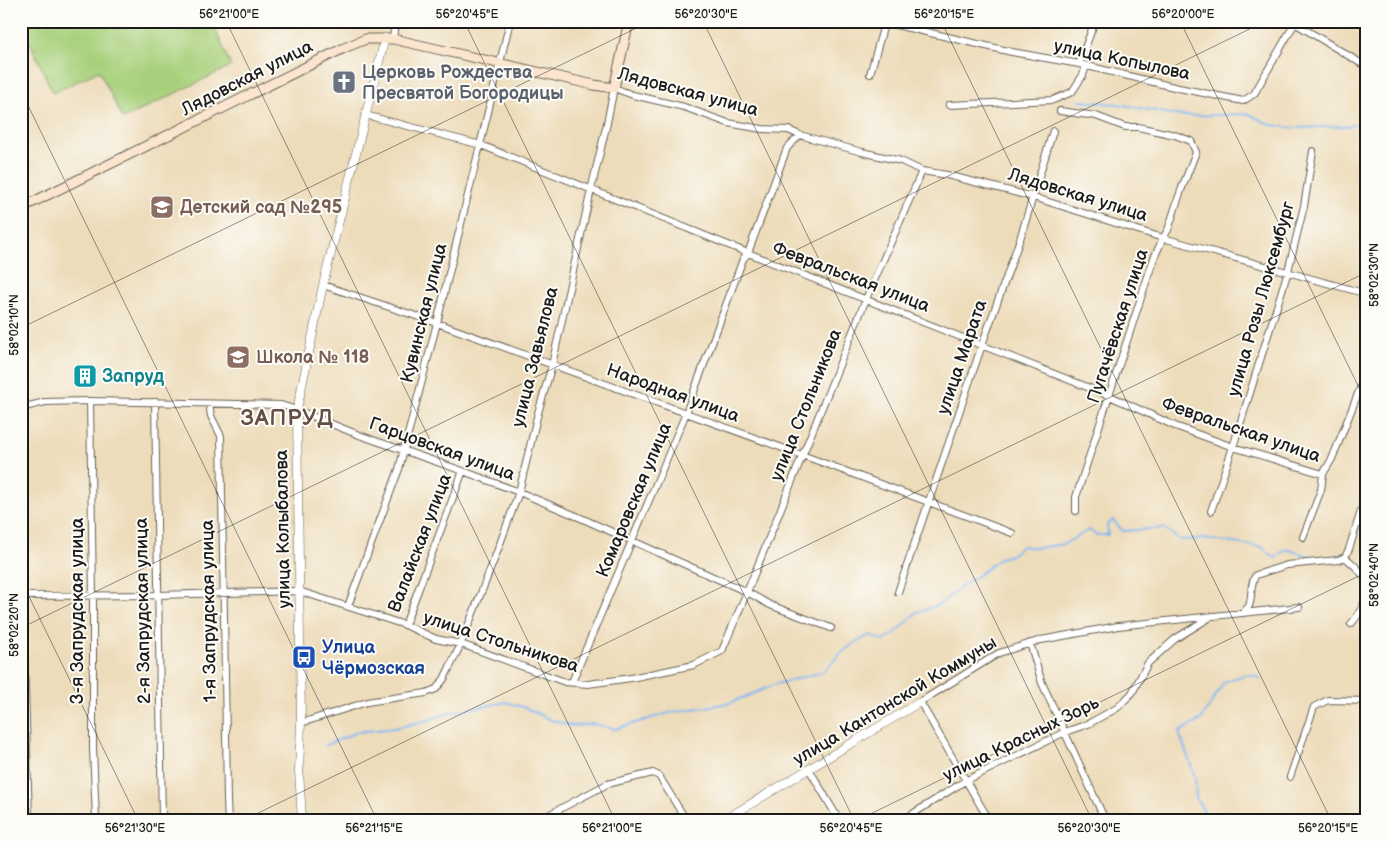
<svg xmlns="http://www.w3.org/2000/svg" width="1388" height="841" viewBox="0 0 1388 841" font-family="'Balsamiq Sans',sans-serif">
	<style>
		.green { fill: #a8d07b; stroke: #62764c }
		.lines { fill: none; stroke-linecap: round; stroke-linejoin: round }
		.stream { stroke: #81b8f1; stroke-width: 2 }
		.minor-casing { stroke: #655f53; stroke-width: 8 }
		.tertiary-casing { stroke: #655f53; stroke-width: 9 }
		.secondary-casing { stroke: #655f53; stroke-width: 11 }
		.minor { stroke: #fff; stroke-width: 6 }
		.tertiary { stroke: #fff; stroke-width: 8 }
		.secondary { stroke: #fbe5cf; stroke-width: 9 }
		.ticks { fill: none; stroke: #1c1c1c; stroke-width: 1; stroke-opacity: 0.45 }
		.labels { text-anchor: middle; dominant-baseline: central; stroke-width: 4; stroke-linejoin: round; paint-order: stroke }
		.street-label { font-size: 18px; fill: #1c1c1c; stroke: #fdfcf7 }
		.worship-label { font-size: 18px; font-weight: bold; fill: #5b616d; stroke: #fdfcf7; text-anchor: start }
		.education-label { font-size: 18px; font-weight: bold; fill: #785e54; stroke: #fdfcf7; text-anchor: start }
		.culture-label { font-size: 18px; font-weight: bold; fill: #0d838f; stroke: #fdfcf7; text-anchor: start }
		.transit-label { font-size: 18px; font-weight: bold; fill: #164399; stroke: #fdfcf7; text-anchor: start }
		.district-label { font-size: 22px; font-weight: bold; letter-spacing: 1px; fill: #654d48; stroke: #fdfcf7 }
		.neatline { fill: none; stroke: #1c1c1c; stroke-width: 2 }
		.ticks-label { font-size: 12px; text-anchor: middle; fill: #1c1c1c }
	</style>
	<rect width="100%" height="100%" fill="#fdfcf7"/>
	<filter id="ink" filterUnits="userSpaceOnUse"><feTurbulence type="fractalNoise" baseFrequency=".02" numOctaves="2"/><feDisplacementMap in="SourceGraphic" scale="10" xChannelSelector="R" yChannelSelector="G"/><feConvolveMatrix kernelMatrix="1 2 1 2 8 2 1 2 1" color-interpolation-filters="sRGB"/></filter>
	<filter id="wash" filterUnits="userSpaceOnUse"><feTurbulence type="fractalNoise" baseFrequency=".0096" numOctaves="4" result="noise"/><feDisplacementMap in="SourceGraphic" scale="20" xChannelSelector="R" yChannelSelector="G"/><feGaussianBlur stdDeviation="1.12" result="paint"/><feColorMatrix in="noise" values="0 0 0 0 0 0 0 0 0 0 0 0 0 0 0 0 0 1.4 0 .05"/><feComposite in="paint" operator="in"/></filter>
	<g filter="url(#wash)">
		<rect width="100%" height="100%" fill="#eddcba"/>
		<path class="green" d="M21,21H212L231,66L123,119L99,71L53,93L24,29L21,30Z"/>
		<g class="lines">
			<path class="stream" d="M1081,101L1118,104L1182,116L1249,114L1271,125L1295,128L1348,126L1367,122
				M1364,510L1367,505
				M1355,539L1361,520
				M1335,557L1344,554
				M326,745L357,732L395,728L429,720L449,713L506,702L526,708L551,720L572,726L594,724L615,729L669,713L730,703L776,684L823,672L840,654L854,643L871,635L884,641L900,629L917,612L939,605L965,584L980,574L1000,558L1011,555L1022,546L1036,548L1064,544L1089,530L1096,535H1108L1107,525L1113,520L1123,531L1164,528L1180,540L1205,539L1262,547L1275,558L1286,549L1308,556L1325,558
				M1209,820L1196,798L1195,777L1179,732L1201,720L1224,682L1247,674L1260,678"/>
		</g>
	</g>
	<g filter="url(#ink)">
		<g class="lines">
			<g class="minor-casing">
				<path id="minor" d="M879,21L1012,52L1079,64L1174,87L1243,101L1254,94L1296,21
					M1293,22L1367,67
					M393,39L395,21
					M1079,64L1095,21
					M870,74L885,21
					M949,105L1053,100L1072,92L1083,75L1086,66
					M1060,111L1096,116L1125,127H1138L1175,135L1191,141L1196,152L1180,193L1168,230L1163,238L1154,258L1076,497V511
					M365,115L481,145L748,253L1110,396L1175,426L1233,447L1323,474
					M323,285L437,323L802,455L1012,533
					M90,401L93,595V748L96,820
					M155,402L162,820
					M209,404L211,416L221,436L226,736C227,764 226,792 228,820
					M21,408L45,402L90,401L281,405L297,410L359,435L463,471L519,492L574,515L747,592L770,605L831,628
					M21,463L23,474L21,532
					M1211,511L1233,447L1288,271L1304,206L1313,151
					M1303,537L1321,490L1323,474L1332,459L1367,371
					M1345,557L1349,549L1367,492
					M1345,557L1356,567L1367,580
					M21,559L29,820
					M898,592L982,345L1020,239L1053,131
					M21,596L158,595L299,591L405,625L436,639L461,644L565,682L588,684L631,678L694,665L722,651L747,592L866,299L922,171
					M348,606L399,469L437,323L510,21
					M1243,613C1245,610 1247,608 1249,606C1253,596 1249,584 1256,575L1287,565L1338,560L1345,557
					M1351,624C1359,616 1362,607 1367,596
					M405,625L463,471
					M1030,643L1042,683L1105,820
					M572,682L686,413L743,259L748,253L787,148L800,135
					M301,723L367,702L426,693L436,689L444,679L461,644L494,560L519,492L538,413L552,365L591,190L607,123L614,88L633,95L684,107L728,123L762,129L788,130L800,135L862,152L901,161L922,171L947,175L1033,197L1163,238L1367,294
					M809,769L839,820
					M1290,777L1314,707L1328,700L1367,701
					M539,820L607,784L653,773L659,776L686,820
					M903,820L965,781L1065,732L1088,724L1117,708L1132,693L1148,663L1175,639L1209,618
					M989,820L920,702L999,653L1041,640L1118,626L1299,607"/>
			</g>
			<g class="tertiary-casing">
				<path id="tertiary" d="M302,820L299,771L301,723L297,410L323,285L385,38
					M724,820L920,702"/>
			</g>
			<g class="secondary-casing">
				<path id="secondary" d="M21,208L344,48L366,39H393L594,85L614,88L629,21"/>
			</g>
			<use href="#minor" class="minor"/>
			<use href="#tertiary" class="tertiary"/>
			<use href="#secondary" class="secondary"/>
		</g>
	</g>
	<path class="ticks" d="M226,21L615,820M464,21L854,820M703,21L1092,820M941,21L1331,820M1180,21L1367,404M21,29L36,21M21,91L377,820M21,328L651,21M21,580L138,820M21,628L1266,21M244,820L1367,272M858,820L1367,572"/>
	<defs>
		<g id="church-square" transform="scale(1.25)"><rect x="-9" y="-9" width="18" height="18" rx="4" fill="#6b7280" stroke="#fdfcf7"/><path d="M-1.2-6h2.4v3.5h3.3v2.4h-3.3V6h-2.4V-.1h-3.3v-2.4h3.3Z" fill="#fff"/></g>
		<g id="school-square" transform="scale(1.25)"><rect x="-9" y="-9" width="18" height="18" rx="4" fill="#8d6e63" stroke="#fdfcf7"/><path d="M0-5L7-2L0 1L-7-2ZM-4 1L0 2.5L4 1V4Q0 6-4 4Z" fill="#fff"/></g>
		<g id="building-square" transform="scale(1.25)"><rect x="-9" y="-9" width="18" height="18" rx="4" fill="#0f9aa8" stroke="#fdfcf7"/><path d="M-4-6H4V6H1V3H-1V6H-4ZM-2.5-4.3h1.7v1.8h-1.7ZM.8-4.3h1.7v1.8H.8ZM-2.5-1h1.7V.8h-1.7ZM.8-1h1.7V.8H.8Z" fill="#fff"/></g>
		<g id="bus-square" transform="scale(1.25)"><rect x="-9" y="-9" width="18" height="18" rx="4" fill="#1a4fb4" stroke="#fdfcf7"/><path d="M-5-6H5V4H4V6H2V4H-2V6H-4V4H-5ZM-3.5-4V0h7V-4ZM-3.5 1.2v1.5H-2V1.2ZM2 1.2v1.5H3.5V1.2Z" fill="#fff"/></g>
	</defs>
	<g fill-rule="evenodd">
		<use href="#church-square" x="344" y="82"/>
		<use href="#school-square" x="162" y="207"/>
		<use href="#school-square" x="238" y="357"/>
		<use href="#building-square" x="85" y="376"/>
		<use href="#bus-square" x="304" y="657"/>
	</g>
	<g class="labels">
		<g class="street-label">
			<text transform="translate(1122 60) rotate(12)">улица Копылова</text>
			<text transform="translate(247 78) rotate(-27)">Лядовская улица</text>
			<text transform="translate(688 92) rotate(15)">Лядовская улица</text>
			<text transform="translate(1078 195) rotate(17)">Лядовская улица</text>
			<text transform="translate(851 277) rotate(21)">Февральская улица</text>
			<text transform="translate(1261 299) rotate(-74)">улица Розы Люксембург</text>
			<text transform="translate(424 313) rotate(-76)">Кувинская улица</text>
			<text transform="translate(1118 326) rotate(-72)">Пугачёвская улица</text>
			<text transform="translate(535 357) rotate(-76)">улица Завьялова</text>
			<text transform="translate(962 357) rotate(-71)">улица Марата</text>
			<text transform="translate(673 393) rotate(20)">Народная улица</text>
			<text transform="translate(806 405) rotate(-68)">улица Стольникова</text>
			<text transform="translate(1241 430) rotate(19)">Февральская улица</text>
			<text transform="translate(442 449) rotate(20)">Гарцовская улица</text>
			<text transform="translate(634 500) rotate(-67)">Комаровская улица</text>
			<text transform="translate(283 529) rotate(-91)">улица Колыбалова</text>
			<text transform="translate(420 543) rotate(-69)">Валайская улица</text>
			<text transform="translate(77 611) rotate(-90)">3-я Запрудская улица</text>
			<text transform="translate(143 611) rotate(-91)">2-я Запрудская улица</text>
			<text transform="translate(209 611) rotate(-91)">1-я Запрудская улица</text>
			<text transform="translate(501 642) rotate(18)">улица Стольникова</text>
			<text transform="translate(895 701) rotate(-31)">улица Кантонской Коммуны</text>
			<text transform="translate(1021 739) rotate(-26)">улица Красных Зорь</text>
		</g>
		<g class="worship-label">
			<text x="362" y="72">Церковь Рождества<tspan x="362" dy="21">Пресвятой Богородицы</tspan></text>
		</g>
		<g class="education-label">
			<text x="180" y="207">Детский сад №295</text>
			<text x="256" y="357">Школа № 118</text>
		</g>
		<g class="culture-label">
			<text x="102" y="376">Запруд</text>
		</g>
		<g class="transit-label">
			<text x="322" y="647">Улица<tspan x="322" dy="21">Чёрмозская</tspan></text>
		</g>
		<g class="district-label">
			<text x="287" y="418">ЗАПРУД</text>
		</g>
	</g>
	<rect width="1388" height="841" fill="none" stroke="#fdfcf7" stroke-width="55"/>
	<rect x="28" y="28" width="1332" height="786" class="neatline"/>
	<g class="ticks-label">
		<text x="229" y="18">56°21'00"E</text>
		<text x="467" y="18">56°20'45"E</text>
		<text x="706" y="18">56°20'30"E</text>
		<text x="944" y="18">56°20'15"E</text>
		<text x="1183" y="18">56°20'00"E</text>
		<text transform="translate(1374 275) rotate(-90)" y="4">58°02'30"N</text>
		<text transform="translate(14 325) rotate(-90)" y="4">58°02'10"N</text>
		<text transform="translate(1374 575) rotate(-90)" y="4">58°02'40"N</text>
		<text transform="translate(14 625) rotate(-90)" y="4">58°02'20"N</text>
		<text x="135" y="832">56°21'30"E</text>
		<text x="374" y="832">56°21'15"E</text>
		<text x="612" y="832">56°21'00"E</text>
		<text x="851" y="832">56°20'45"E</text>
		<text x="1089" y="832">56°20'30"E</text>
		<text x="1328" y="832">56°20'15"E</text>
	</g>
</svg>
